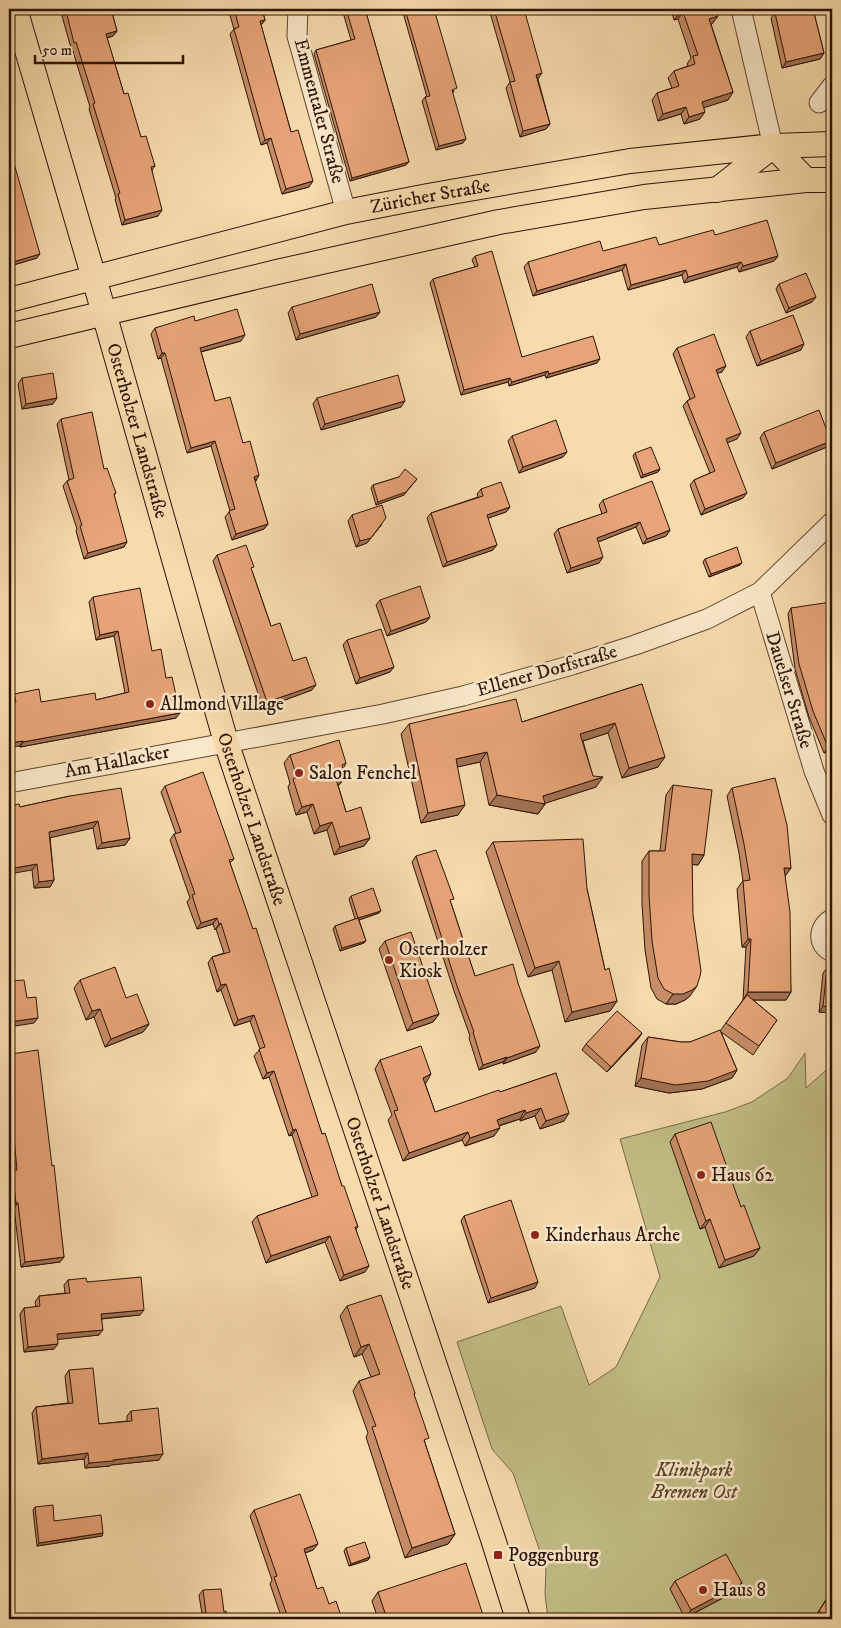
<svg xmlns="http://www.w3.org/2000/svg" width="841" height="1628" viewBox="0 0 841 1628" font-family="'IM FELL DW Pica',serif">
	<style>
		.green { fill: #c2be86; stroke: #776946 }
		.lines { fill: none; stroke-linecap: round; stroke-linejoin: round }
		.minor-casing { stroke: #5f4630; stroke-width: 21 }
		.major-casing { stroke: #2c1407; stroke-width: 26 }
		.minor { stroke: #fae8ca; stroke-width: 19 }
		.major { stroke: #f7dbad; stroke-width: 24 }
		.wall { fill: #c78d67; stroke: #2c1407 }
		.shaded-wall { fill: #a27354; stroke: #2c1407 }
		.building { fill: #e7a478; stroke: #2c1407 }
		.poi-dot { fill: #8f2418; stroke: #fae8ca; stroke-width: 2 }
		.labels { text-anchor: middle; dominant-baseline: central; stroke-width: 5; stroke-linejoin: round; paint-order: stroke }
		.street-label { font-size: 19px; fill: #2c1407; stroke: #fae8ca }
		.poi-label { font-size: 19px; fill: #2c1407; stroke: #fae8ca; text-anchor: start }
		.park-label { font-size: 19px; font-style: italic; fill: #59472d; stroke: #fae8ca }
	</style>
	<rect width="100%" height="100%" fill="#f7dbad"/>
	<filter id="stains"><feTurbulence type="fractalNoise" baseFrequency=".004" numOctaves="4"/><feColorMatrix values="0 0 0 0 .2 0 0 0 0 .09 0 0 0 0 .02 0 0 0 .5 -.17"/></filter>
	<radialGradient id="worn" r=".72"><stop offset=".6" stop-color="#630" stop-opacity="0"/><stop offset="1" stop-color="#630" stop-opacity=".3"/></radialGradient>
	<path class="green" d="M830,249L832,253V336L831,327Z
		M805,1053L806,1088L832,1065V1619H548L545,1594L546,1569L513,1473L492,1449L457,1342L561,1306L589,1385L616,1367L660,1277L620,1139L725,1112L752,1102L788,1078Z"/>
	<g class="lines">
		<g class="minor-casing">
			<path id="minor" d="M298,9L297,36L346,212
				M741,9L773,146
				M819,103L832,86
				M760,592L814,771L832,815
				M9,783L383,714L463,696L572,665L635,645L707,619L760,592L832,522
				M832,919C818,926 816,945 832,952"/>
		</g>
		<g class="major-casing">
			<g id="major">
				<path id="s1" d="M15,9L94,278L226,742L493,1539L518,1619"/>
				<path d="M717,190L773,146L806,180"/>
				<path id="s2" d="M9,300L346,212L428,196L630,161L773,146L832,144"/>
				<path d="M9,336L277,272L499,222L644,197L806,180H832"/>
			</g>
		</g>
		<use href="#minor" class="minor"/>
		<use href="#major" class="major"/>
	</g>
	<path class="wall" d="M62,9H111L117,31L113,36L107,38L124,94L141,137L155,166L152,170L158,216L122,225L115,199L116,198L89,109L90,107L72,48H71L62,16L63,14Z
		M228,9H262L265,20L261,25L291,132L309,187L282,194L267,143L261,145L230,34L234,29Z
		M342,9H365L409,162L406,165L350,181L314,54L316,50L351,40Z
		M402,9H434L454,92H452L463,143L436,150L422,101L425,97H427Z
		M489,9H524L538,79L550,124L546,129L520,137L506,88L510,82Z
		M671,9H716L718,16L712,24H711L733,92L728,100L704,107L700,119L684,124L681,114L658,121L652,100L657,93L672,88L668,78L674,71L688,66L687,64L691,58L678,19L674,20Z
		M776,9H813L824,53L820,59L782,68L771,18L775,13L777,12Z
		M9,146L37,258L10,266L9,262Z
		M715,235L778,256L774,261L739,272L737,267L684,283L682,275L628,290L622,270L533,296L524,267L528,262L659,245Z
		M475,256L522,357L597,363L546,378L545,375L509,386L508,382L461,395L430,283L433,279L475,267L472,260Z
		M779,284L812,302L786,313L776,289Z
		M292,307L380,312L376,317L296,340L288,313Z
		M195,321L241,341L201,352L215,401L243,443L268,524L264,529L232,540L225,517L230,511L211,446L187,453L161,358L158,359L151,334L155,328Z
		M750,331L801,350L757,366L746,337Z
		M677,348L722,372L717,373L737,439L727,442L743,498L701,515L690,485L694,480L710,473L683,406L687,401L690,399L673,354Z
		M22,378L53,404L22,409L18,384Z
		M317,398L401,407L321,430L313,404Z
		M61,419L104,469L116,493L114,495L124,547L84,559L76,531L77,529L63,486L67,481L69,480L57,424Z
		M764,432L827,447L772,469L760,438Z
		M512,436L563,457L519,473L508,441Z
		M635,453L660,469L658,472L641,478L633,456Z
		M399,477L404,495L376,505L371,488L373,485Z
		M481,489L510,507L506,512L488,518L493,550L443,567L427,518L431,513L478,497L477,494Z
		M603,500L670,530L666,536L643,544L636,527L598,542L599,563L567,573L554,534L558,529L602,514L599,505Z
		M352,515L382,524L367,543L356,547L348,521Z
		M217,555L252,571L271,626L312,690L263,708L213,561Z
		M705,559L740,565L709,577L703,562Z
		M93,597L152,651L166,678L176,718L20,747L11,699L14,694L41,702L96,700L125,693L114,636L96,640L89,602Z
		M380,600L430,617L426,622L387,636L376,605Z
		M791,608L832,610V750L824,753L809,717L795,669L788,614Z
		M347,640L390,672L356,684L343,645Z
		M642,684L658,767L622,778L608,733L583,741L596,787L545,803V804L538,814L489,805L480,762L457,767L458,815L421,823L401,734L409,724L522,722Z
		M290,755L346,763L343,769L345,776L340,784L338,785L346,812L370,838L364,846L334,855L327,830L314,834L307,812L296,815L288,787L290,783L284,763Z
		M673,785L704,855L698,865L692,864L690,996L685,1000L676,1004H666L657,999L651,988L645,950L642,904V861L649,851H660L666,795Z
		M165,786L234,859L230,863L322,1134L358,1227L356,1229L365,1272L340,1281L325,1242L266,1263L252,1222L257,1216L312,1197L292,1135L289,1136L269,1077L263,1079L254,1056L260,1049L250,1021L234,1026L221,990L217,992L208,963L212,957L224,953L216,929L215,930L213,924L197,929L187,902L190,898L170,840L174,834H176L161,792Z
		M732,788L791,868L785,876L791,992L786,1000H753L777,1020L753,1055L721,1032L737,1070L732,1078L702,1089L669,1093L635,1086L642,1045L648,1037L681,1042H690L720,1031L743,1000L746,947H742L737,889L743,881L739,853L727,796Z
		M70,796L130,838L125,845L97,849L93,828L50,837L54,880L50,887L34,888L32,870L20,807Z
		M493,842L587,889L605,970L617,1001L610,1011L565,1022L552,970L528,977L486,852Z
		M416,856L451,903L475,976L536,1052L503,1064V1062L479,1070L469,1038L470,1036L454,991L412,862Z
		M351,896L381,911L379,913L359,920L366,941L364,943L340,951L333,929L335,926L355,919L349,899Z
		M385,941L439,1014L433,1022L407,1031L379,949Z
		M827,968L832,1013L819,1012L823,973Z
		M80,980L126,998L149,1024L143,1032L105,1047L94,1017L86,1020L74,988Z
		M642,1033L638,1039L607,1072L582,1050L586,1044Z
		M9,1038L11,1054L52,1166L64,1257L60,1262L21,1267L14,1208H12L9,1179V1175L12,1170H13L9,1126Z
		M380,1060L426,1083H425L435,1112L500,1092L556,1073L564,1121L540,1129L535,1116L520,1121V1119L499,1126L494,1136L465,1146L462,1140L403,1161L388,1120L392,1115L375,1069Z
		M675,1134L741,1207L760,1248L754,1256L719,1268L705,1227L700,1229L670,1142Z
		M464,1216L535,1288L488,1303L461,1221Z
		M68,1280L87,1282L140,1315L102,1319L99,1335L57,1339L54,1349L24,1352L20,1314L24,1308L36,1307L35,1302L39,1296L65,1293L64,1285Z
		M347,1306L415,1393L414,1395L425,1443L455,1534L448,1544L405,1558L366,1437L368,1433L353,1391L359,1381L371,1377L362,1354L354,1357L340,1316Z
		M69,1370L99,1424L127,1421V1416L131,1411L159,1460L111,1465L110,1466L85,1468L84,1459L38,1464L32,1413L36,1407L68,1403L65,1376Z
		M35,1507L54,1521L103,1533L102,1536L37,1546L33,1510Z
		M254,1510L313,1550L305,1553L317,1589L342,1619H282L270,1584L272,1580L250,1516Z
		M346,1548L370,1557L368,1560L349,1566L344,1551Z
		M675,1581L736,1591L685,1618L670,1589Z
		M203,1590L227,1619H195L198,1614H202L199,1595Z
		M378,1592L480,1619H378L372,1601Z
		M831,1593L832,1619H814L825,1601Z"/>
	<path class="shaded-wall" d="M683,12L678,19L674,20L680,13Z
		M718,16L712,24L704,26L709,19Z
		M265,20L261,25L256,27L260,21Z
		M117,31L113,36L102,39L106,34Z
		M824,53L820,59L782,68L786,62Z
		M542,73L538,79L536,75Z
		M733,92L728,100L697,110L702,102Z
		M686,107L681,114L658,121L663,114Z
		M705,112L700,119L684,124L689,117Z
		M550,124L546,129L520,137L523,131Z
		M271,138L267,143L261,145L265,140Z
		M466,139L463,143L436,150L439,146Z
		M409,162L406,165L350,181L352,178Z
		M313,181L309,187L282,194L286,189Z
		M162,210L158,216L122,225L125,220Z
		M40,254L37,258L10,266L13,262Z
		M778,256L774,261L739,272L743,266Z
		M741,262L737,267L684,283L688,277Z
		M626,264L622,270L533,296L537,291Z
		M686,270L682,275L628,290L631,285Z
		M816,297L812,302L786,313L789,308Z
		M380,312L376,317L296,340L300,334Z
		M245,335L241,341L196,353L200,348Z
		M804,344L801,350L757,366L761,361Z
		M162,353H165L161,358L158,359Z
		M600,359L597,363L546,378L549,374Z
		M726,366L722,372L712,375L716,370Z
		M548,371L545,375L509,386L512,382Z
		M510,378L508,382L461,395L464,390Z
		M57,398L53,404L22,409L26,404Z
		M405,401L401,407L321,430L325,424Z
		M741,433L737,439L722,445L726,439Z
		M215,441L211,446L187,453L191,448Z
		M831,441L827,447L772,469L776,463Z
		M567,452L563,457L519,473L523,467Z
		M660,469L658,472L641,478L643,475Z
		M259,475L256,481L254,477Z
		M417,479L404,495L376,505L378,502Z
		M747,493L743,498L701,515L705,509Z
		M510,507L506,512L483,520L487,515Z
		M640,522L636,527L593,544L597,538Z
		M268,524L264,529L232,540L236,534Z
		M382,524L367,543L356,547L360,541Z
		M670,530L666,536L643,544L647,539Z
		M127,542L124,547L84,559L88,553Z
		M497,545L493,550L443,567L447,562Z
		M603,557L599,563L567,573L571,568Z
		M742,563L740,565L709,577L711,574Z
		M430,617L426,622L387,636L391,631Z
		M118,631L114,636L96,640L100,635Z
		M394,667L390,672L356,684L360,678Z
		M316,685L312,690L263,708L267,702Z
		M180,713L176,718L20,747L23,742Z
		M615,723L608,733L573,744L580,734Z
		M23,741L20,746L9,747V743Z
		M832,746V750L824,753L828,747Z
		M487,752L480,762L448,769L456,759Z
		M665,757L658,767L622,778L629,768Z
		M345,776L340,784L330,787L336,779Z
		M603,777L596,787L543,804H545L538,814L489,805L497,795L543,796Z
		M313,804L307,812L296,815L302,807Z
		M465,805L458,815L421,823L428,813Z
		M98,821L93,828L45,839L49,832Z
		M332,822L327,830L314,834L320,826Z
		M130,838L125,845L97,849L102,843Z
		M370,838L364,846L334,855L340,847Z
		M692,854L704,855L698,865L685,864Z
		M37,864L32,870L9,874V869Z
		M784,868H791L785,876L778,877Z
		M54,880L50,887L34,888L39,882Z
		M381,911L379,913L356,921L358,918Z
		M217,918L213,924L197,929L201,923Z
		M221,923L216,929L215,930L219,924Z
		M748,939H751L746,947H742Z
		M366,941L364,943L340,951L342,948Z
		M559,961L552,970L528,977L535,968Z
		M226,984L221,990L217,992L221,985Z
		M697,986L690,996L685,1000L676,1004H666L673,994Z
		M748,992H791L786,1000H743Z
		M617,1001L610,1011L565,1022L572,1012Z
		M823,1006L832,1007V1013L819,1012Z
		M100,1009L94,1017L86,1020L92,1011Z
		M439,1014L433,1022L407,1031L413,1023Z
		M254,1015L250,1021L234,1026L238,1020Z
		M38,1018L34,1023L9,1027V1022Z
		M149,1024L143,1032L105,1047L111,1039Z
		M642,1033L638,1039L607,1072L611,1067Z
		M540,1046L536,1052L503,1064L507,1058Z
		M507,1057L503,1062L479,1070L483,1065Z
		M737,1070L732,1078L702,1089L669,1093L635,1086L641,1078Z
		M274,1071L269,1077L263,1079L267,1073Z
		M431,1074L426,1083L417,1086L423,1078Z
		M541,1108L535,1116L520,1121L526,1113Z
		M525,1110L520,1119L491,1128L497,1120Z
		M569,1113L564,1121L540,1129L546,1121Z
		M500,1128L494,1136L465,1146L470,1138Z
		M296,1129L292,1135L289,1136L293,1130Z
		M468,1132L462,1140L403,1161L409,1153Z
		M16,1203H18L14,1208H12Z
		M710,1219L705,1227L700,1229L706,1221Z
		M330,1236L325,1242L266,1263L271,1256Z
		M760,1248L754,1256L719,1268L725,1260Z
		M64,1257L60,1262L21,1267L25,1262Z
		M369,1266L365,1272L340,1281L344,1275Z
		M538,1282L535,1288L488,1303L491,1298Z
		M144,1310L140,1315L97,1319L101,1314Z
		M103,1330L99,1335L53,1340L57,1334Z
		M58,1344L54,1349L24,1352L28,1347Z
		M369,1344L362,1354L354,1357L361,1347Z
		M88,1453L84,1459L38,1464L42,1459Z
		M163,1454L159,1460L111,1465L110,1466L85,1468L89,1463Z
		M103,1533L102,1536L37,1546L39,1543Z
		M455,1534L448,1544L405,1558L412,1548Z
		M318,1544L313,1550L299,1555L304,1549Z
		M370,1557L368,1560L349,1566L351,1564Z
		M742,1583L736,1591L685,1618L691,1610Z
		M483,1615L480,1619H470Z"/>
	<path class="building" d="M67,9H111L117,31L106,34L124,94L128,93L141,137L146,136L155,166L151,167L162,210L125,220L118,194L120,193L93,104L95,103L76,42L74,43L66,11L68,10Z
		M234,9H262L265,20L260,21L291,132L298,130L313,181L286,189L271,138L265,140L234,29L239,27Z
		M346,9H365L409,162L352,178L316,50L355,39Z
		M405,9H434L457,88L452,90L466,139L439,146L425,97L430,96Z
		M494,9H524L542,73L536,75L550,124L523,131L510,82L515,81Z
		M678,9H716L718,16L709,19L733,92L702,102L705,112L689,117L686,107L663,114L657,93L679,86L674,71L695,64L693,56L698,55L683,12L680,13Z
		M781,9H813L824,53L786,62L775,13L782,11Z
		M9,146L40,254L13,262L9,248Z
		M767,220L778,256L743,266L741,262L688,277L686,270L631,285L626,264L537,291L528,262L600,241L603,251L656,237L659,245L713,230L715,235Z
		M492,251L522,357L593,336L600,359L549,374L548,371L512,382L510,378L464,390L433,279L478,266L475,256Z
		M806,273L816,297L789,308L779,284Z
		M372,284L380,312L300,334L292,307Z
		M237,309L245,335L200,348L215,401L230,397L243,443L250,441L259,475L254,477L268,524L236,534L229,511L235,509L215,441L191,448L165,353H162L155,328L194,316L195,321Z
		M793,315L804,344L761,361L750,331Z
		M714,334L726,366L716,370L741,433L726,439L747,493L705,509L694,480L715,471L687,401L695,397L677,348Z
		M53,373L57,398L26,404L22,378Z
		M398,375L405,401L325,424L317,398Z
		M819,410L831,441L776,463L764,432Z
		M92,412L104,469L107,468L116,493L114,494L127,542L88,553L80,526L82,525L67,481L74,478L61,419Z
		M556,420L567,452L523,467L512,436Z
		M651,447L660,469L643,475L635,453Z
		M405,469L417,479L406,492L378,502L373,485L399,477Z
		M652,481L670,530L647,539L640,522L597,538L603,557L571,568L558,529L607,512L603,500Z
		M501,482L510,507L487,515L497,545L447,562L431,513L483,496L481,489Z
		M382,505L386,518L371,538L360,541L352,515Z
		M246,545L254,567L251,568L271,626L280,623L293,661L306,657L316,685L267,702L217,555Z
		M737,547L742,563L711,574L705,559Z
		M420,586L430,617L391,631L380,600Z
		M140,588L152,651L161,649L166,678L172,677L180,713L23,742V741L9,743V703L16,702L14,694L39,689L41,702L95,693L96,700L129,692L118,631L100,635L93,597Z
		M831,602L832,610V746L828,747L813,711L799,664L791,608Z
		M381,629L394,667L360,678L347,640Z
		M642,684L665,757L629,768L615,723L580,734L593,776L603,777L543,796L545,804L497,795L487,752L456,759L465,805L428,813L409,724L516,699L522,722Z
		M339,740L346,763L342,765L345,776L336,779L346,812L361,807L370,838L340,847L332,822L320,826L313,804L302,807L293,779L297,777L290,755Z
		M203,772L234,859L229,860L253,929L256,928L322,1134L325,1133L342,1186H344L358,1227H355L369,1266L344,1275L330,1236L271,1256L257,1216L318,1195L296,1129L293,1130L274,1071L267,1073L259,1049L265,1047L254,1015L238,1020L226,984L221,985L212,957L230,952L221,923L219,924L217,918L201,923L192,895L195,894L174,834L181,832L165,786Z
		M775,778L787,825L791,868H784L790,912L791,992H748L751,939H748L743,881L750,880L744,844L732,788Z
		M673,785L712,790L704,855L692,854L693,915L701,971L700,976L697,986L692,990L683,994H673L664,989L658,978L652,941L649,895V851H665Z
		M121,788L130,838L102,843L98,821L49,832L54,880L39,882L37,864L9,869V806L19,804L20,807L70,796Z
		M583,839L587,889L605,970L609,968L617,1001L572,1012L559,961L535,968L493,842Z
		M436,850L454,899L450,900L475,976L513,964L518,983L540,1046L507,1058V1057L483,1065L473,1032H474L457,986L416,856Z
		M373,888L381,911L358,918L351,896Z
		M358,918L366,941L342,948L335,926Z
		M411,932L439,1014L413,1023L385,941Z
		M115,967L126,998L137,994L149,1024L111,1039L100,1009L92,1011L80,980Z
		M827,968H832V1007L823,1006Z
		M24,980L27,998L36,997L38,1018L9,1022V981Z
		M747,995L777,1020L759,1046L726,1023Z
		M617,1011L642,1033L611,1067L586,1044Z
		M720,1030L737,1070L708,1081L675,1085L641,1078L648,1037L681,1042H690Z
		M9,1038L11,1054L38,1050L52,1166L54,1165L64,1257L25,1262L18,1203H16L12,1170H17L9,1083Z
		M421,1046L431,1074L423,1078L435,1112L499,1090L500,1092L556,1073L569,1113L546,1121L541,1108L526,1113L525,1110L497,1120L500,1128L470,1138L468,1132L409,1153L394,1111L398,1110L380,1060Z
		M711,1122L741,1207L744,1205L760,1248L725,1260L710,1219L706,1221L675,1134Z
		M511,1200L538,1282L491,1298L464,1216Z
		M141,1277L144,1310L101,1314L103,1330L57,1334L58,1344L28,1347L24,1308L40,1306L39,1296L70,1293L68,1280L86,1278L87,1282Z
		M381,1295L415,1393L414,1394L429,1438L424,1440L455,1534L412,1548L372,1427L376,1426L359,1381L380,1374L369,1344L361,1347L347,1306Z
		M93,1368L99,1424L132,1421L131,1411L158,1408L163,1454L113,1460V1461L89,1463L88,1453L42,1459L36,1407L73,1403L69,1370Z
		M300,1494L318,1544L304,1549L317,1589L323,1587L329,1604L336,1601L342,1619H285L288,1618L274,1577L277,1576L254,1510Z
		M53,1505L54,1521L101,1515L103,1533L39,1543L35,1507Z
		M365,1542L370,1557L351,1564L346,1548Z
		M726,1554L742,1583L691,1610L675,1581Z
		M466,1563L483,1615L470,1619H456V1618L452,1619H436V1618L433,1619H387L378,1592Z
		M221,1589L224,1612L226,1611L227,1619H199L198,1614L206,1613L203,1590Z
		M831,1593L832,1594V1619H829V1618L819,1611Z"/>
	<g class="poi-dot">
		<circle cx="150" cy="704" r="5"/>
		<circle cx="299" cy="773" r="5"/>
		<circle cx="389" cy="960" r="5"/>
		<circle cx="701" cy="1175" r="5"/>
		<circle cx="535" cy="1235" r="5"/>
		<rect x="493" y="1550" width="10" height="10" rx="2.5"/>
		<circle cx="703" cy="1590" r="5"/>
	</g>
	<g class="labels">
		<g class="street-label">
			<text transform="translate(319 111) rotate(75)">Emmentaler Straße</text>
			<text stroke="none"><textPath href="#s2" startOffset="434">Züricher Straße</textPath></text>
			<text stroke="none"><textPath href="#s1" startOffset="439">Osterholzer Landstraße</textPath></text>
			<text transform="translate(547 671) rotate(-16)">Ellener Dorfstraße</text>
			<text transform="translate(789 690) rotate(73)">Dauelser Straße</text>
			<text transform="translate(117 762) rotate(-11)">Am Hallacker</text>
			<text stroke="none"><textPath href="#s1" startOffset="844">Osterholzer Landstraße</textPath></text>
			<text stroke="none"><textPath href="#s1" startOffset="1249">Osterholzer Landstraße</textPath></text>
		</g>
		<g class="poi-label">
			<text x="160" y="704">Allmond Village</text>
			<text x="309" y="773">Salon Fenchel</text>
			<text x="399" y="949">Osterholzer<tspan x="399" dy="22">Kiosk</tspan></text>
			<text x="711" y="1175">Haus 62</text>
			<text x="545" y="1235">Kinderhaus Arche</text>
			<text x="508" y="1555">Poggenburg</text>
			<text x="713" y="1590">Haus 8</text>
		</g>
		<g class="park-label">
			<text x="694" y="1470">Klinikpark<tspan x="694" dy="22">Bremen Ost</tspan></text>
		</g>
	</g>
	<rect width="841" height="1628" fill="none" stroke="#f7dbad" stroke-width="30"/>
	<rect x="10" y="10" width="821" height="1608" fill="none" stroke="#2c1407" stroke-width="2.5"/>
	<rect x="15" y="15" width="811" height="1598" fill="none" stroke="#2c1407"/>
	<path d="M35 55v8h148v-8" fill="none" stroke="#2c1407" stroke-width="2.5"/>
	<text x="42" y="55" font-size="15" fill="#2c1407" stroke="#fae8ca" stroke-width="4" paint-order="stroke">50 m</text>
	<rect width="100%" height="100%" filter="url(#stains)"/>
	<rect width="100%" height="100%" fill="url(#worn)"/>
</svg>
